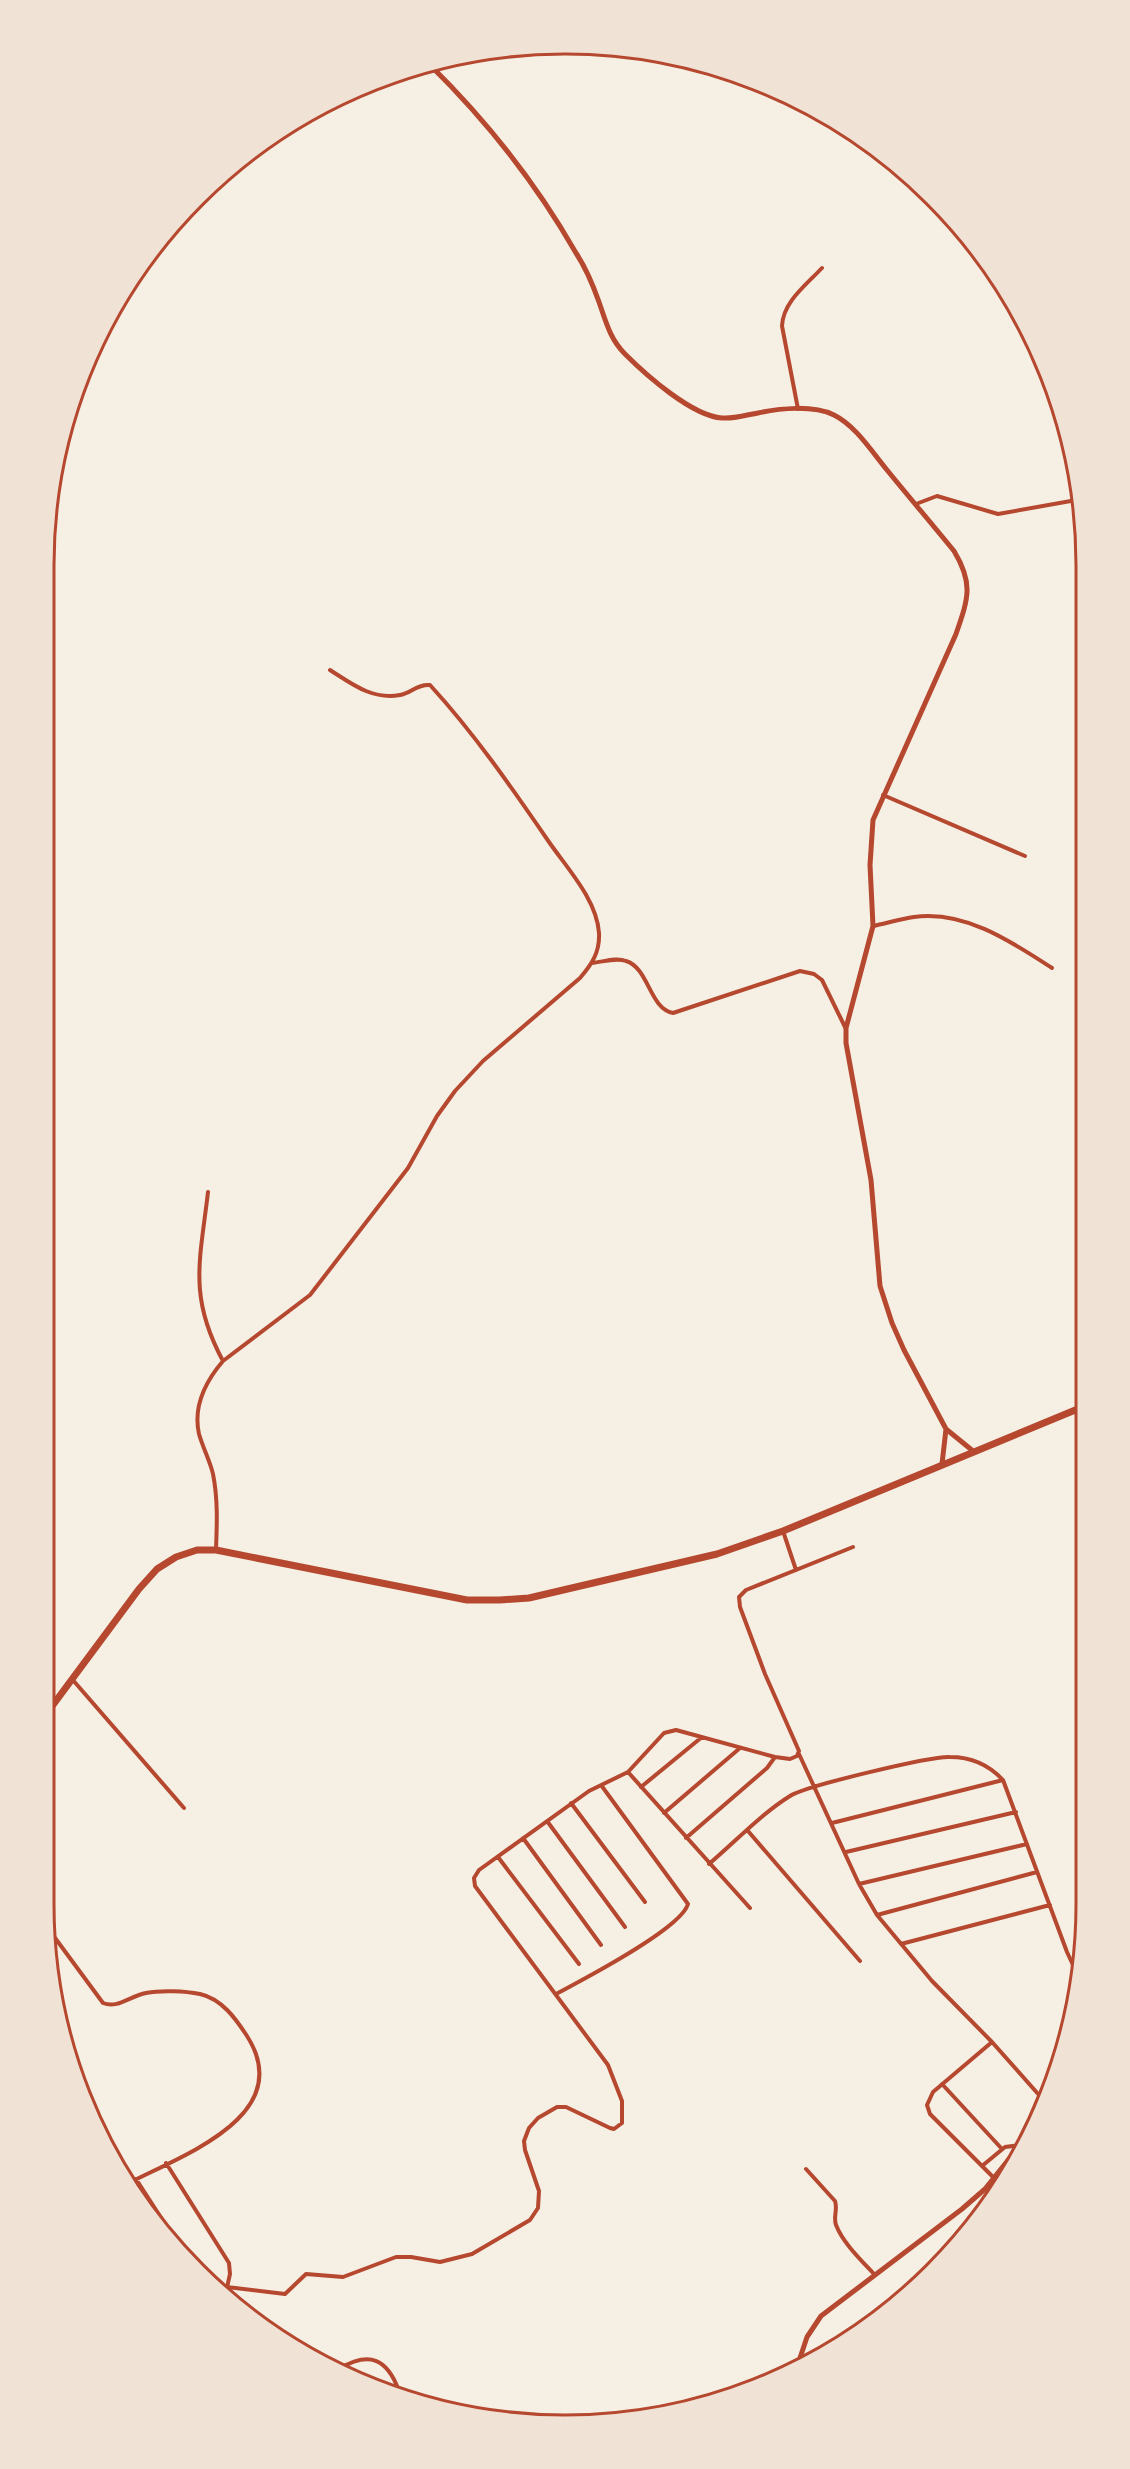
<svg xmlns="http://www.w3.org/2000/svg" width="1130" height="2469" viewBox="0 0 1130 2469" font-family="'IBM Plex Sans',sans-serif">
	<style>
		.lines { fill: none; stroke-linecap: round; stroke-linejoin: round }
		.minor { stroke: #b5482f; stroke-width: 4 }
		.tertiary { stroke: #b5482f; stroke-width: 5 }
		.primary { stroke: #b5482f; stroke-width: 7 }
		.rim { fill: none; stroke: #b5482f; stroke-width: 3 }
	</style>
	<rect width="100%" height="100%" fill="#f6efe4"/>
	<g class="lines">
		<path class="minor" d="M798,409L782,326C783,302 806,285 822,268
			M916,504L937,496L998,514L1082,499
			M883,795L1025,856
			M873,926C887,923 901,919 914,917C965,910 1012,942 1052,968
			M592,963C603,962 616,957 626,961C649,968 649,1008 673,1013L800,971L814,974L822,980L845,1027
			M208,1192C200,1261 188,1296 223,1361
			M783,1531L796,1570
			M216,1549C217,1524 218,1499 213,1474C210,1461 203,1448 199,1434C193,1407 205,1382 223,1361L310,1295L408,1168L437,1116L455,1091L483,1061L580,978C592,964 600,952 599,933C597,900 567,868 549,842C512,788 474,733 430,685C417,684 411,693 400,695C372,700 352,684 330,670
			M72,1679L184,1808
			M799,1754L859,1884L877,1915L932,1981L992,2042
			M628,1772L750,1908
			M641,1787L702,1737
			M571,1803L645,1902
			M664,1813L740,1748
			M547,1821L625,1927
			M832,1823L1003,1780
			M748,1831L860,1961
			M523,1838L601,1945
			M686,1838L767,1768L775,1757
			M846,1852L1016,1812
			M498,1857L579,1964
			M709,1864C735,1842 761,1814 790,1796C805,1786 931,1756 950,1757C971,1757 989,1765 1003,1780L1067,1952L1079,1978
			M859,1884L1027,1844
			M877,1915L1037,1872
			M47,1927L103,2003C118,2009 130,1996 146,1993C161,1990 185,1991 200,1994C222,1999 236,2019 247,2036C298,2116 180,2156 127,2184
			M901,1944L1050,1905
			M556,1994C582,1980 681,1929 688,1904L601,1785
			M942,2084L1002,2149
			M166,2163L229,2263L230,2274L226,2292
			M982,2166L1005,2147L1021,2145
			M806,2169L835,2201C838,2209 833,2217 836,2225C843,2243 861,2260 874,2274
			M994,2178L930,2114L927,2105L933,2092L992,2042L1047,2104
			M136,2179L189,2261
			M227,2287L285,2294L306,2274L343,2277L396,2257H411L440,2262L472,2254L530,2220L538,2208L539,2191L525,2150L524,2141L529,2128L538,2118L557,2107H566L610,2128L614,2129L622,2123V2101L608,2065L475,1886L474,1878L479,1870L589,1791L628,1772L664,1733L676,1730L775,1757L790,1759L797,1756L799,1751L765,1674L740,1607L739,1597L746,1590L853,1547
			M339,2369C369,2351 387,2358 399,2391"/>
		<path class="tertiary" d="M429,64C486,120 536,183 576,253C586,268 593,285 599,302C606,322 610,339 625,354C646,375 692,416 722,418C735,419 745,415 758,413C780,408 813,405 834,415C856,426 872,452 887,470C909,497 932,524 954,551C974,584 968,599 956,634L873,820L870,865L873,926L846,1028V1043L871,1180L880,1286L892,1323L904,1350L946,1429L973,1451
			M942,1464L946,1429
			M797,2367L807,2337L821,2316L962,2209L985,2189L1021,2144"/>
		<path class="primary" d="M44,1717L139,1589L157,1569L176,1557L197,1550H216L467,1600H500L529,1598L717,1554L783,1531L1085,1406"/>
	</g>
	<path d="M0 0H1130V2469H0ZM565 54H565A511 511 0 0 1 1076 565V1904A511 511 0 0 1 565 2415H565A511 511 0 0 1 54 1904V565A511 511 0 0 1 565 54Z" fill="#f1e2d6" fill-rule="evenodd"/>
	<path class="rim" d="M565 54H565A511 511 0 0 1 1076 565V1904A511 511 0 0 1 565 2415H565A511 511 0 0 1 54 1904V565A511 511 0 0 1 565 54Z"/>
</svg>
